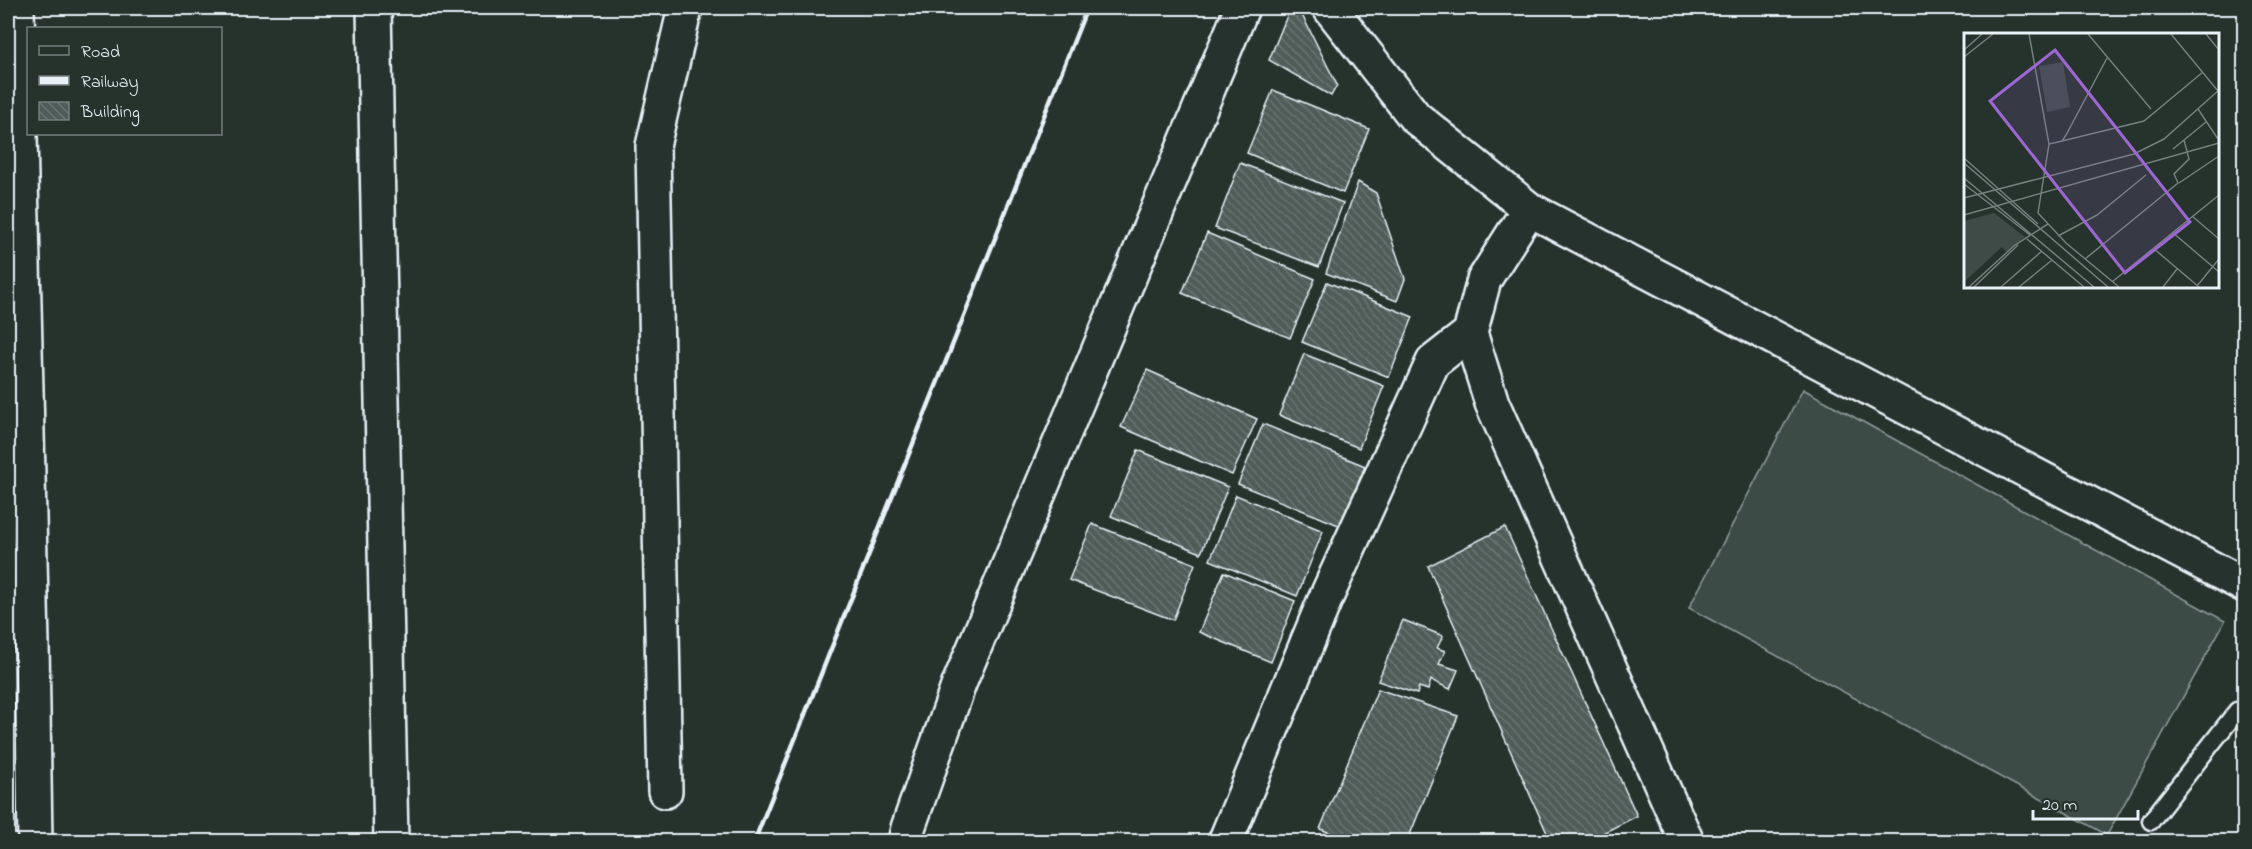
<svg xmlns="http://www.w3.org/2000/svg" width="2252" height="849" viewBox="0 0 2252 849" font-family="'Indie Flower',sans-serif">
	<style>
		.pitch { fill: #3e4b47; stroke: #939ea0; stroke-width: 1.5 }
		.building { fill: url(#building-back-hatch); stroke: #e8f1f8; stroke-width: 1.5 }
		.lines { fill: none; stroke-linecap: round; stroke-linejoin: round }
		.lane-casing { stroke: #e8f1f8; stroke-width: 21 }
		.street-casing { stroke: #e8f1f8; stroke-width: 38 }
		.lane { stroke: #26332d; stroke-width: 16 }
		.street { stroke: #26332d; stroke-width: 33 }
		.rail { stroke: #e8f1f8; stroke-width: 4.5 }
		.inset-road { fill: none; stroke: #747f7e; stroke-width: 1.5 }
		.view { fill: #9c67d0; fill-opacity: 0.15; stroke: #9c67d0; stroke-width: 3 }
		.inset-edge { fill: none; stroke: #e8f1f8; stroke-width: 3 }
	</style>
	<defs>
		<pattern id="building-back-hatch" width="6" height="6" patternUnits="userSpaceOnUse" patternTransform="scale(1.5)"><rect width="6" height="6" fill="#505c59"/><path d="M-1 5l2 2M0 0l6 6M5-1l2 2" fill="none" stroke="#697472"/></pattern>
	</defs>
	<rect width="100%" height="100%" fill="#26332d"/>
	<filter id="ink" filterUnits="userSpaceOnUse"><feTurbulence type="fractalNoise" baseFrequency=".0167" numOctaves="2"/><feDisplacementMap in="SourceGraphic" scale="12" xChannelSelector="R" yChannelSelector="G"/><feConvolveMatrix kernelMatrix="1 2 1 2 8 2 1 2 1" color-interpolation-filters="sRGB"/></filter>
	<g filter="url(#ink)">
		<path class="pitch" d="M1803,389L2225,621L2107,835L1689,608Z"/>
		<path class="building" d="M1289,11L1302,15L1337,85L1331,96L1269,60Z
			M1273,90L1369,129L1343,193L1247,153Z
			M1240,163L1343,203L1319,267L1215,228Z
			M1358,182L1376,193L1405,279L1397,301L1326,273Z
			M1207,233L1315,279L1290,338L1182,293Z
			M1327,282L1413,317L1389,377L1302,342Z
			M1304,354L1384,386L1359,448L1279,415Z
			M1147,370L1257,419L1232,475L1121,427Z
			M1263,424L1365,466L1341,526L1238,484Z
			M1138,450L1228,487L1201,553L1111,516Z
			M1236,495L1323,531L1297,596L1210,560Z
			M1092,524L1195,564L1173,620L1069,580Z
			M1505,527L1637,816L1585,842H1551L1428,566Z
			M1224,572L1295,601L1271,662L1199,632Z
			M1403,620L1443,636L1437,648L1445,651L1439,664L1458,670L1450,689L1431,680L1428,690L1419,687L1417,694L1378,681Z
			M1378,689L1458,716L1407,842H1354L1320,829Z"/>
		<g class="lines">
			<g class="lane-casing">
				<path id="lane" d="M2151,821L2237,711L2244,714"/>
			</g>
			<g class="street-casing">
				<path id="street" d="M17,8L32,644L35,842
					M374,8L391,842
					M1330,8L1415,117L1529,209L2244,585
					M1529,209L1484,280L1470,333L1492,403L1687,842
					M665,791L653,146L685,8
					M905,842L908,828L959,684L1242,8
					M1225,842L1324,602L1433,362L1470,333"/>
			</g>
			<use href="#lane" class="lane"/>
			<use href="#street" class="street"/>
			<path class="rail" d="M754,842L1087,8"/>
		</g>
	</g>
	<g transform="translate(1964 33)">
		<rect width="255" height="255" fill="#26332d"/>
		<path d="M30,180L61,204L43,220L38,214L0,249V188Z" fill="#3e4b47"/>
		<path d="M99,29L106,74L83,79L75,33Z" fill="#3e4b47"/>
		<path class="inset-road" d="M65,1L85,111L74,180L102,210L155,254M124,1L187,76M207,1L254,58M242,1L255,17M0,17L18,1M0,24L29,1M234,76L254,106M98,108L180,88L239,39M85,111L98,108L102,102L143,25M209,116L242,89M0,125L74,191M0,130L144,254M0,145L130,254M215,150L255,123M0,151L66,202M0,165L170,121L200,106L255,57M0,182L255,110M228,183L255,206M208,199L255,239M94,203L133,182L182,142M63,206L120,254M189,215L235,254M121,226L214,150L210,141L225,126L220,107M148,249L255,162M233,253L255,226M5,254L51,212L84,191M10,254L54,212M37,254L78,218M55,254L88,227M199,254L213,236"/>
		<path class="view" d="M91,17L226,189L161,240L26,68Z"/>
		<rect width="255" height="255" class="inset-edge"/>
	</g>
	<rect width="2252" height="849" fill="none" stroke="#26332d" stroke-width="30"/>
	<rect x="15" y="15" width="2222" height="819" fill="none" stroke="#e8f1f8" stroke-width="2" filter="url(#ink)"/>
	<rect x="27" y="27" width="195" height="108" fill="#26332d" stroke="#747f7e" stroke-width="1.5"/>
	<rect x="39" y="46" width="30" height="9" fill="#26332d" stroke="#747f7e" stroke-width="1.5"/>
	<text x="81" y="57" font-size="18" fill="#e8f1f8">Road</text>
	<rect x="39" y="76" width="30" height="9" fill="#e8f1f8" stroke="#747f7e" stroke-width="1.5"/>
	<text x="81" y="87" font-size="18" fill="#e8f1f8">Railway</text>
	<rect x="39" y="102" width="30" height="18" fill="url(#building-back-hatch)" stroke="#747f7e" stroke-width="1.5"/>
	<text x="81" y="117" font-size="18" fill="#e8f1f8">Building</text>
	<path d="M2033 810v9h105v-9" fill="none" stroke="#e8f1f8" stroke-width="3"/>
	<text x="2042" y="810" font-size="18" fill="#e8f1f8" stroke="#26332d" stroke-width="4.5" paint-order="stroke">20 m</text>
</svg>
